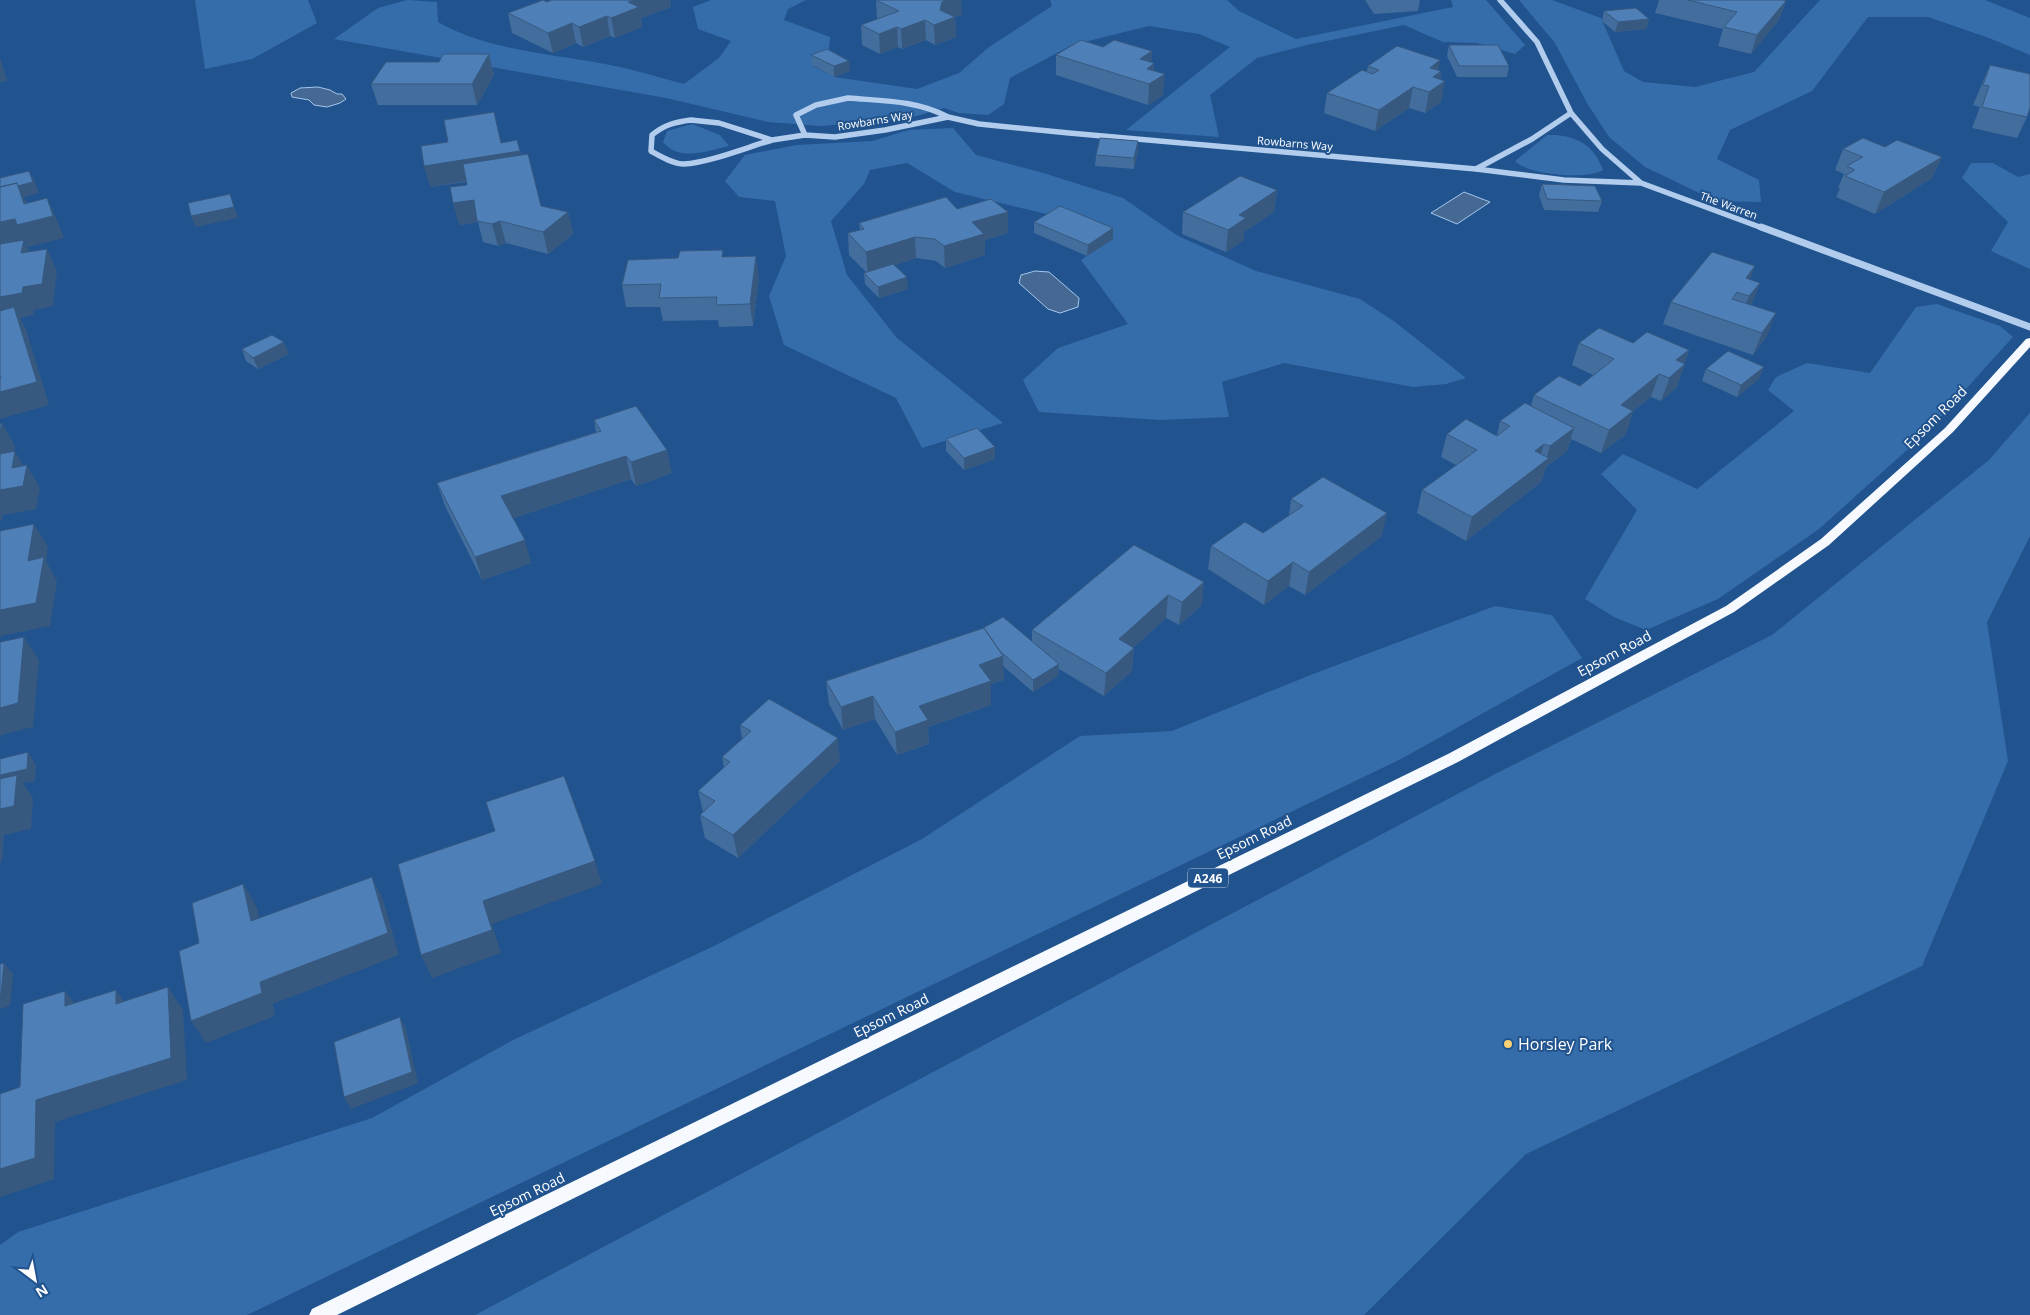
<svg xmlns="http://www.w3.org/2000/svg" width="2030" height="1315" viewBox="0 0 2030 1315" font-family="'Open Sans',sans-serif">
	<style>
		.green { fill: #356dab }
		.water { fill: #456993; stroke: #a5c7ed }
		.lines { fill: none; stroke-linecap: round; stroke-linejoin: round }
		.minor-far1 { stroke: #b1ccec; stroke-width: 5.5 }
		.minor { stroke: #b1ccec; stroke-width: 7 }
		.major { fill: #f6faff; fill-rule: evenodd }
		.wall { fill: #436d9d }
		.shaded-wall { fill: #375980 }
		.building { fill: #4e7fb7; stroke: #375980 }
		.poi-dot { fill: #f8cf72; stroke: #21538e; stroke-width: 2 }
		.labels { text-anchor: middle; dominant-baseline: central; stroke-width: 4; stroke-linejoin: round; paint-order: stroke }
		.far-street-label { font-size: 11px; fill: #fff; stroke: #21538e }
		.shield { fill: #21538e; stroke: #bccbdd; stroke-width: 1 }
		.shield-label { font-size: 12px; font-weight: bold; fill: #fff }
		.street-label { font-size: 14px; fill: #fff; stroke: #21538e }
		.near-poi-label { font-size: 16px; fill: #fff; stroke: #21538e; text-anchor: start }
	</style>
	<rect width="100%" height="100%" fill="#21538e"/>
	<path class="green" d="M195,0H308L317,23L252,59L205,69Z
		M407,0L437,2L438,22C487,50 550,54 605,64C632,69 658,77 684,84L719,58L731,41L698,29L693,7L711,0H806L788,9L784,20L830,37L828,60L813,66L834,77L917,89L959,73L989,47L1052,6L1050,0H1227L1239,11L1296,39L1453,7L1451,0H1486L1525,45L1515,54L1477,43L1443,42L1404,25L1307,45L1257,58L1210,95L1219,137L1126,130L1230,47L1199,34L1149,26L1072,45L1010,78L1004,104L988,115L959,113L944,108L917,116L883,121L821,126L768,122L666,98L334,39L378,8Z
		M1519,0H1552L1601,18L1624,71L1643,82L1695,87L1754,72L1820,0H1985L2030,18V55L1989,38L1928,17H1868L1812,91L1730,130L1717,159L1759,180L1761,202L1716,201L1645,167L1609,137L1587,103L1555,43Z
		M692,124L720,135L729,146C707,151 679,162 663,142L667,131Z
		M953,128L976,155L1040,172L1123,198L1178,236L1256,271L1360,299L1395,322L1466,378L1446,384L1413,387L1284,363L1222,382L1229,417L1160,420L1039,412L1023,380L1058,348L1128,324L1081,260L1112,239L1059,217L955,192L907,163L870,170L864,184L831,221L847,275L897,338L1003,423L922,448L896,398L784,345L769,296L786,256L775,201L739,197L725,181L745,155L797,145L872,141L909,130Z
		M1547,135C1574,134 1594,144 1603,170C1587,180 1527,175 1515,161Z
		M1971,163H1993L2018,177L2030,174V269L1991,251L2008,222L1962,178Z
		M1937,304L2000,326L2013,337L1927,432L1819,529L1718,599L1646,630L1614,617L1585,599L1637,510L1601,474L1623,454L1697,489L1794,411L1768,390L1776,377L1807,363L1870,373L1916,307Z
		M2030,413V536L1987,622L2008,761L1922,966L1526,1154L1364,1315H475L1497,773L1772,635L1989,460Z
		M1495,606L1552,615L1582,658L1401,759L247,1315H0V1245L18,1232L372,1118L513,1040L714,946L922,839L1080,736L1172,731L1313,674Z"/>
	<path class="water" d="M318,87L330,90L337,94H342L346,99L340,103L327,107L314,105L309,100L292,97L291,93L300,88Z
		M1464,192L1490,202L1457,224L1431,213Z
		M1035,271L1049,272L1079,298L1078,307L1060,313L1048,309L1019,283L1021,275Z"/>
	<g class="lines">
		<path class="minor-far1" d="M1500,0L1537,42L1571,113L1602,149L1641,183L1765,229
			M848,98C882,101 917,100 948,117L885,130L835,137L805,135L796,115L816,105Z
			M948,117L979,124L1069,133L1476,169L1564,180L1641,183
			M691,120L719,123L772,140C748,147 708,163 684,164C673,164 660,156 651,151L652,135C664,125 675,122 691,120Z
			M772,140L805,135
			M1476,169L1532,139L1571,113"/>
		<path class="minor" d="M1761,227L2030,327"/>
		<path class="major" d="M2030,338V347L1953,432L1829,545L1734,612L1458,762L337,1315H309L312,1309L1448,754L1726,606L1821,539L1945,428L2026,339Z"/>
	</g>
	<path class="wall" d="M552,0H670L671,7L641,18L642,27L615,38L610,36L583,47L576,43L553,53L512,33L508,13Z
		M876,0L962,14L955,17L956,37L935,45L926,40L902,49L898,47L880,54L862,45L861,25L877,19Z
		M1365,0H1420L1418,11L1374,14Z
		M1659,0H1783L1786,1L1779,20L1751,54L1718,46L1723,29L1655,13Z
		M1604,11L1649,19L1646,29L1615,32L1602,21Z
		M1449,45L1509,66L1507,77H1457L1447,56Z
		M1103,47L1152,51L1151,62L1163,95L1148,105L1056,75V55Z
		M489,54L494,75L477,105H378L371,84Z
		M811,55L850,71L834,77L812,65Z
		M1990,65L2027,117L2017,138L1972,128L1980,107L1973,105Z
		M1368,66L1438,70L1441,71L1440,80L1441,102L1425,113L1409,108L1375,131L1324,113L1327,93L1367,71Z
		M517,140L521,155L541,206L568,212L573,234L548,254L506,243L498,246L483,242L478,222L459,225L467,185L466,182L430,187L501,143Z
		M1885,147L1942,157L1932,178L1875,214L1836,197L1840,188H1838L1844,174L1835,170L1843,149Z
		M1138,151L1134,169L1095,166L1096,155Z
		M1542,184L1602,201L1598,212L1544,210L1539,195Z
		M1277,190L1274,212L1244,232V240L1226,252L1182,234L1183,212Z
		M957,209L1008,212V233L985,240V255L945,268L936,261L916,258L895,265L908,289L879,298L865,284L864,273L866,272L849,255L848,233L860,230L859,223Z
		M1034,222L1113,239L1087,256L1034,233Z
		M724,257L759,278L753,326L719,327L718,320L663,321L660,307H626L622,285Z
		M1750,280L1760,283L1751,305L1767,336L1753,355L1663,324L1671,302Z
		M1579,343H1633L1689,350L1677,387L1661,401L1651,397L1633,411L1626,434L1601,453L1571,439L1567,451L1546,467L1542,481L1466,541L1417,513L1422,490L1456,465L1441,457L1447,434L1497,435L1500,421L1531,406L1534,395L1580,386L1593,375L1572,365Z
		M242,349L289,354L258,369L246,361Z
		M1706,369L1759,379L1737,397L1702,381Z
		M594,420L672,473L636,486L631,479L513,518L531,563L482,580L445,506L437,483L596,432Z
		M946,439L995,459L964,470L946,451Z
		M1291,499L1382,536L1305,595L1289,586L1264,605L1208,569L1211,546L1263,533L1289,515Z
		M1134,545L1202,605L1179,625L1166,618L1134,647L1132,671L1104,696L1059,669L1058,676L1033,692L1003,666L1004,680L991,684V705L928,727L929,744L897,755L875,719L843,730L829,704L826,681L983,628L1032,642V630Z
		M740,725L840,761L738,858L705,838L700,815L703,812L698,791L724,768L722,757L742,739Z"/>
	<path class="shaded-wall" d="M635,0H670L671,7L641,18L642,27L615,38L611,18L628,2Z
		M947,0H961L962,14L943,21L955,17L956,37L935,45L934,25L940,10L942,2Z
		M1786,1L1779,20L1751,54L1757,35Z
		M607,16L610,36L583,47L579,27Z
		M1649,19L1646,29L1615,32L1618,22Z
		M925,20L926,40L902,49L901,29Z
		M572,23L576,43L553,53L548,33Z
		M897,27L898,47L880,54L879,34Z
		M1152,51L1151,66L1154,63L1153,82L1165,74L1163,95L1148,105L1149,84L1140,59Z
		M489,54L494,75L477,105L472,84Z
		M0,57L7,81L0,82Z
		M1440,60L1438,74L1441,71L1439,86L1445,81L1441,102L1425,113L1429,92L1430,68Z
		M849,61L850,71L834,77V66Z
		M1413,87L1409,108L1375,131L1379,110Z
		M1138,141V151L1134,169V158Z
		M520,151L525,172L430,187L424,166Z
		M1942,157L1932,178L1875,214L1884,192Z
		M29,171L35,182L39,193L24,197L28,205L47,198L57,220L64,238L28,247L25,241H24L35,262L0,247V222L15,219L32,221L3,202Z
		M1277,190L1274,212L1244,232V240L1226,252L1228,230L1239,215Z
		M230,194L238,218L196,227L191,216Z
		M474,200L478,222L459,225L453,203Z
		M568,212L573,234L548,254L543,232Z
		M1008,212V233L985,240V255L945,268L944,246L972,222Z
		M500,221L506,243L498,246L492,224Z
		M1113,228V239L1087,256L1088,245Z
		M915,237L916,258L868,275L866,252Z
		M47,249L57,271L53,306L34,310L33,315L20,318L26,329L49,405L0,419V392L37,382L0,321V297L23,287Z
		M756,256L759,278L753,326L750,304Z
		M1755,266L1747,288L1746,278Z
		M907,277L908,289L879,298L878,287Z
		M1760,283L1751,305L1740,319L1749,296Z
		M1776,313L1767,336L1753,355L1762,333Z
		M284,342L289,354L258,369L253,358Z
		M1689,350L1677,387L1661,401L1676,360Z
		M1764,367L1759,379L1737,397L1741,385Z
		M1659,374L1651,397L1633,411L1626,434L1601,453L1609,430L1621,405Z
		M2,423L15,446L9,478L0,463V433Z
		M1574,428L1567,451L1546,467L1542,481L1466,541L1472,517L1535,451L1544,444L1538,466L1546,460L1550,446Z
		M995,447V459L964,470V458Z
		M667,450L672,473L636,486L631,462Z
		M15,451L26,471L27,465L40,488L36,509L3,515L2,521H0V490L12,468Z
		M626,456L631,479L508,520L501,496Z
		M1387,513L1382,536L1305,595L1309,572Z
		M34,524L48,547L46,561L57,581L50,626L1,636L0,640V610L28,561Z
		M525,540L531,563L482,580L475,557Z
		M1293,562L1289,586L1264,605L1268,581Z
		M1204,582L1202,605L1179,625L1182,602Z
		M1168,595L1166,618L1118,662L1119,639Z
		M24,637L39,660L33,727L1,735L0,741V708Z
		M1134,648L1132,671L1104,696L1106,673Z
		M1003,656L1004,680L991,684V705L928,727L929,744L897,755L895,732L919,706L979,665Z
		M1059,664L1058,676L1033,692V680Z
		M873,696L875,719L843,730L841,707Z
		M838,738L840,761L738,858L733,835Z
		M28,752L36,765L35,781L23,783L33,798L31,829L4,835L2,862L0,863V775Z
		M595,861L602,884L492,924L501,953L432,978L421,955L483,901Z
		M372,877L383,900L399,955L273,1004L275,1016L206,1043L191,1021L260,982Z
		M243,884L257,907L264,944L251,921Z
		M4,963L13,974L10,1006L0,1009V995Z
		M168,987L183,1010L187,1080L55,1122L54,1179L0,1197V1169L36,1100Z
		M116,990L132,1012L116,1004Z
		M65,991L83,1014L65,1006Z
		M400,1017L406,1029L418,1083L351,1109L344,1097Z"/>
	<path class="building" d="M543,0L547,2L552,0H635L628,2L639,7L611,18L607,16L579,27L572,23L548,33L508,13Z
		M876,0H947L942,2L940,10L955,17L934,25L925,20L901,29L897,27L879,34L861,25L899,11Z
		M1688,0H1783L1786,1L1757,35L1724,27L1737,12Z
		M1636,8L1649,19L1618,22L1604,11Z
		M1081,40L1103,47L1114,40L1152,51L1140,59L1154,63L1147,69L1165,74L1149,84L1056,55Z
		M1449,45H1498L1509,66H1459Z
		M1397,46L1440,60L1430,68L1441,71L1433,77L1445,81L1429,92L1413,87L1379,110L1327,93L1362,70L1373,74L1379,70L1368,66Z
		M827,49L849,61L834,66L811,55Z
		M443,54H489L472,84H371L386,62H439Z
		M1990,65L2030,74V108L2027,117L1982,107L1989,86L1983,85Z
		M494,112L501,143L517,140L520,151L424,166L421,146L448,142L444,120Z
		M1100,138L1138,141L1134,158L1096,155Z
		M1863,138L1885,147L1897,140L1942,157L1884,192L1845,176L1855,170L1847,166L1863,157L1843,149Z
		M528,154L541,206L568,212L543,232L500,221L492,224L477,221L474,200L453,203L450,187L467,185L463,164Z
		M29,171L33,182L18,186L17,183L0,187V178Z
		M1240,176L1277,190L1239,215L1246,218L1228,230L1183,212Z
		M17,183L24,204L47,198L53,216L17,225L15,219L0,222V187Z
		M1542,184L1595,186L1602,201L1547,199Z
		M230,194L234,207L191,216L188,203Z
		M946,197L957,209L991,199L1008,212L972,222L984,234L944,246L935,239L915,237L866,252L848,233L864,229L859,223Z
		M1060,206L1113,228L1088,245L1034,222Z
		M24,240L21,253L47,249L42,284L23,287L22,293L0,297V244Z
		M723,250L722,257L756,256L750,304L716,305L717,297L659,298L661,284L622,285L628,260L678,258L680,251Z
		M1712,252L1755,266L1746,278L1760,283L1749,296L1737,292L1732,299L1776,313L1762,333L1671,302Z
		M893,264L907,277L878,287L864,273Z
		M14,307L37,382L0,392V378H1L0,376V311Z
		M1599,328L1633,343L1647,332L1689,350L1676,360L1685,364L1669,378L1659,374L1621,405L1633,411L1609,430L1534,395L1559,376L1580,386L1614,359L1579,343Z
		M272,335L284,342L253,358L242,349Z
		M1728,351L1764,367L1741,385L1706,369Z
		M1525,403L1574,428L1550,446L1544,444L1535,451L1549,458L1472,517L1422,490L1477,450L1447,434L1466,419L1497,436L1510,426L1500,421Z
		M636,406L667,450L631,462L626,456L501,496L525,540L475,557L437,483L601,431L594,420Z
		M2,423L0,433V424Z
		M977,428L995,447L964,458L946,439Z
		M15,451L12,468L27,465L23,486L0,490V454Z
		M1323,477L1387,513L1309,572L1293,562L1268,581L1211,546L1245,522L1263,533L1303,506L1291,499Z
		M34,524L28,561L44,557L36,603L0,610V531Z
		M1134,545L1204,582L1182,602L1168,595L1119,639L1134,648L1106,673L1032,630Z
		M1003,617L1059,664L1033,680L1000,651L984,628H983Z
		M984,628L1003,656L979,665L991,681L919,706L928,720L895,732L873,696L841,707L826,681Z
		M24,637L18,703L0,708V642Z
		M769,699L838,738L733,835L700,815L715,801L698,791L730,762L722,757L751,731L740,725Z
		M28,752L27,769L0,775V759Z
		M17,775L14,806L0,809V779Z
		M564,776L595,861L483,901L492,930L421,955L398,864L495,831L486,802Z
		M372,877L388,933L260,982L262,993L191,1021L179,951L199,943L192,903L243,884L251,921Z
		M4,963L1,994L0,995V964Z
		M168,987L171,1058L36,1100L35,1158L0,1169V1094L20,1087L23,1004L65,991V1006L116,990V1004Z
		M400,1017L412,1072L344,1097L334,1042Z"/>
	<circle class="poi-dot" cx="1508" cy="1044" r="5"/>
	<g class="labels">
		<g class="far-street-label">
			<text transform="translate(875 120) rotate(-9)">Rowbarns Way</text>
			<text transform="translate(1295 143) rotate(5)">Rowbarns Way</text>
			<text transform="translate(1729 205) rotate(20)">The Warren</text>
		</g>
		<rect class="shield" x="1188" y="868.5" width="40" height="19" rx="4"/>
		<g class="shield-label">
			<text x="1208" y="878">A246</text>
		</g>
		<g class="street-label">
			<text transform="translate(1935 417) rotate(-45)">Epsom Road</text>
			<text transform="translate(1614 653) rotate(-28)">Epsom Road</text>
			<text transform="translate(1254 837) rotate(-26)">Epsom Road</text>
			<text transform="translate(891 1015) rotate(-26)">Epsom Road</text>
			<text transform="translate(527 1194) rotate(-26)">Epsom Road</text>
		</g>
		<g class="near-poi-label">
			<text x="1518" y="1044">Horsley Park</text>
		</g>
	</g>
	<g transform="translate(35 1280) rotate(148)" stroke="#21538e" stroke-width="4" paint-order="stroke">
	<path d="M0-4L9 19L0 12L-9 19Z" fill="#ffffff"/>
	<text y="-8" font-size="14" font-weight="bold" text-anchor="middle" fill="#ffffff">N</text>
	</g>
</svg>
